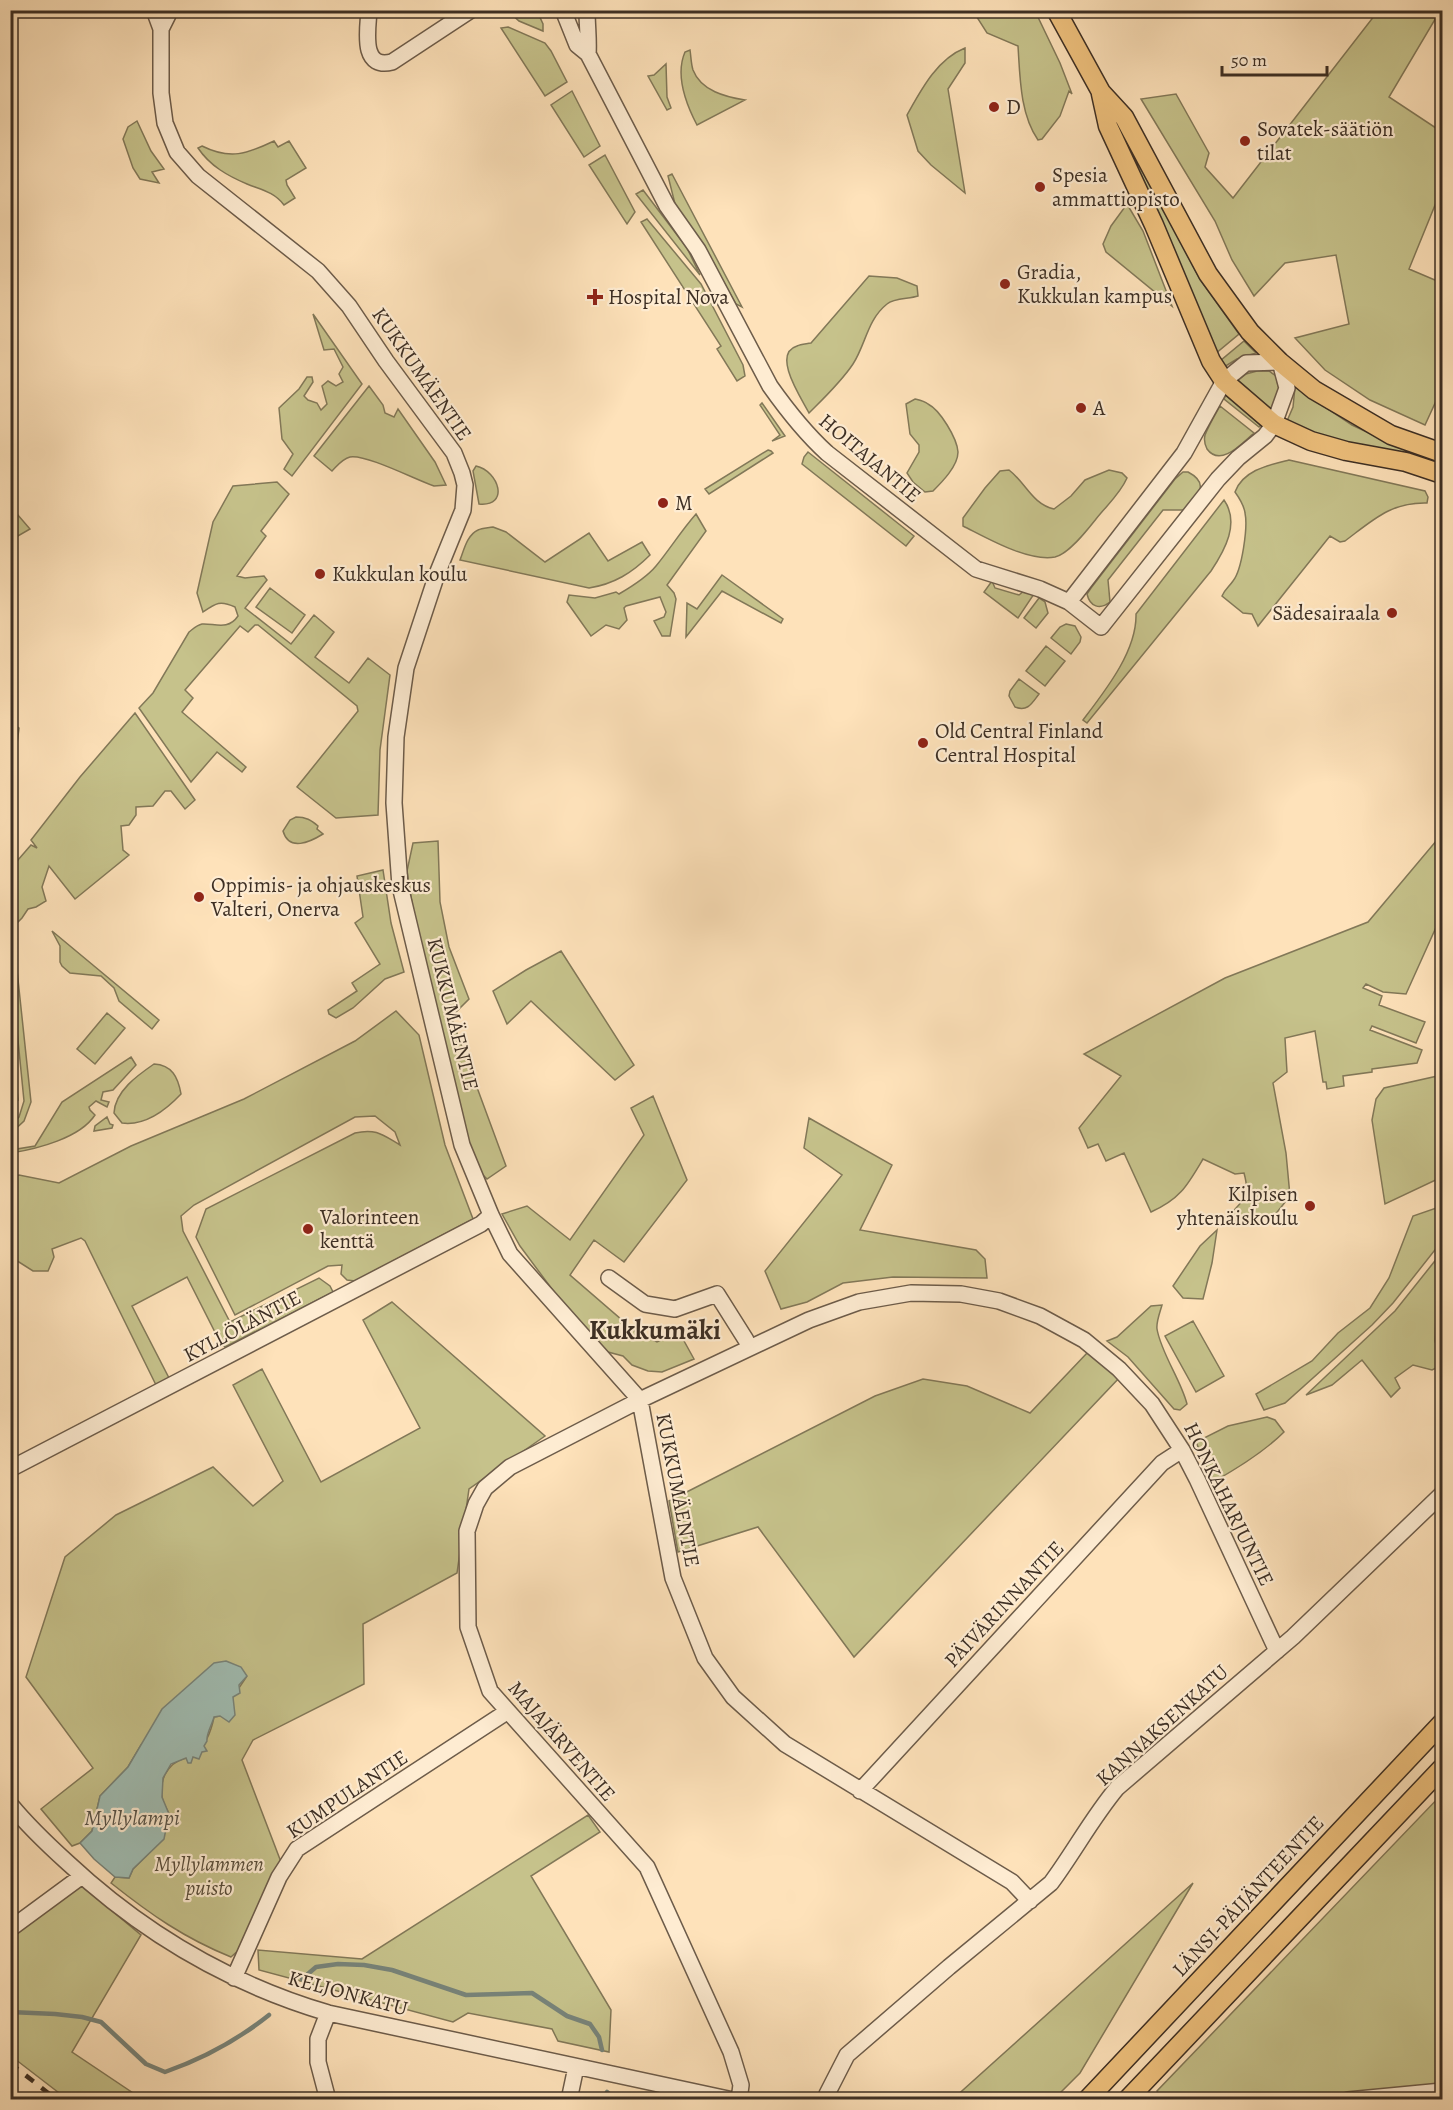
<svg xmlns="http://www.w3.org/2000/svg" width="1453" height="2110" viewBox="0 0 1453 2110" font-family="Alegreya,serif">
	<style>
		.green { fill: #c6c28b; stroke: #827858; stroke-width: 1.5 }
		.water { fill: #a0bdb3; stroke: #78847a; stroke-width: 1.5 }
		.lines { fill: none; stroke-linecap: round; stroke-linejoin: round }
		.stream { stroke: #78847a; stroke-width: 4.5 }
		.minor-casing { stroke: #6d5c4a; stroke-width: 18 }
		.major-casing { stroke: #3d2f24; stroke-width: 21 }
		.minor { stroke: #feecd2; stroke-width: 15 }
		.major { stroke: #efc17d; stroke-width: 18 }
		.rail { stroke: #3d2f24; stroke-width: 4.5; stroke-dasharray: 10 10; stroke-linecap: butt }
		.poi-dot { fill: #8f2418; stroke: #feecd2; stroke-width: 2 }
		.labels { text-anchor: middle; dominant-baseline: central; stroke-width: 4.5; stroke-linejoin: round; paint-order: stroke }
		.poi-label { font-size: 21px; fill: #3d2f24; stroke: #feecd2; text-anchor: start }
		.street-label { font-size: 21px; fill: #3d2f24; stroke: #feecd2 }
		.park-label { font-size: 21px; font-style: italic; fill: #584c39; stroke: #feecd2 }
		.water-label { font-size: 22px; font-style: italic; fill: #565248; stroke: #feecd2 }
		.district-label { font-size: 27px; font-weight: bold; fill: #3d2f24; stroke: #feecd2 }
	</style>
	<rect width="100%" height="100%" fill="#fee2ba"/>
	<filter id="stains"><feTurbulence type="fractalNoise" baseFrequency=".00333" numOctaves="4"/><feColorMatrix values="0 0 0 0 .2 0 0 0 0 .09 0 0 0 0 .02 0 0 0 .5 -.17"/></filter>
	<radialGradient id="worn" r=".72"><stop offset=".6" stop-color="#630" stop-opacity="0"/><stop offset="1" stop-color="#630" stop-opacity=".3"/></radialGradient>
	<path class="green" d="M508,11H537L543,24V31L519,21Z
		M973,11H1035L1060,63L1072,94L1069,91L1060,116L1042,139L1038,140C1020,114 1020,77 1018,46L987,33Z
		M1378,11H1440L1389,97L1442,132V188L1409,269L1442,283V388L1425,425L1370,400L1325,370L1295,338L1349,324L1336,255L1285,263L1254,296L1232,260L1215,221L1141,99L1176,94L1209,153L1205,167L1233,198Z
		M508,27L545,43L551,51L567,82L545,96L501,28Z
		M965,48V63L948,89L965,193L931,165L918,151L907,115C921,90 937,59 965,48Z
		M690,50C691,56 691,64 693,70C701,91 726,97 745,100L697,125C686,104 675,75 685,52Z
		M666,64L667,97L671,108L667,110L648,76L654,75Z
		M572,91L600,146L584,157L551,105Z
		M137,121L151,151L164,169L152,172L159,183L140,179L133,168L123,139L128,127Z
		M1120,126L1200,279L1239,334L1215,354L1116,128Z
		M274,141L278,147L289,141L306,168L286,180L287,185L295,198L284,205C274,192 262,190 247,184C228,176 210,166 198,148L202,146C230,160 247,154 274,141Z
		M605,155L635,212L627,224L589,165Z
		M672,174L742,307L736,304L711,260L676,208L668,176Z
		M643,190L687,248L700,275L636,194Z
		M1127,204L1143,231L1172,306L1106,252L1103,244L1111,226Z
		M647,219L701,284L743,365L745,376L737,381L717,349L721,346L641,222Z
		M869,276L897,278L917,286L918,296C909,299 894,298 887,304C867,320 866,344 853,364C841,382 825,397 809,413C802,399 771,354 797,346C801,344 806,344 811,343Z
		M313,314L362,384L292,476L284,469L293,454L282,439L279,408L299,389L307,377H312L313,382L304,396L308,400L317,403L321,410L327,404L322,386L328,381L336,386L343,382L339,374L343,367L334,349L324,350Z
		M1244,341L1256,353L1237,359L1224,367L1220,361Z
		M1257,371H1269L1276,376L1280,394L1274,411L1268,409L1237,381L1246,374Z
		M369,386L383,405L385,413L394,417L398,409L435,462L446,485L434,486C416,480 366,454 350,457C342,459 338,465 332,471L314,456Z
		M1295,387L1352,425L1388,442L1442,461V466L1335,443L1287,421L1293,407Z
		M1226,395L1262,424L1259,427L1224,399Z
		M915,399C919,400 924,401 928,404C940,410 957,438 958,452C958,466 942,482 933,491L925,492L913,482L907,473L919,452V445L910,434L906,404Z
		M762,403L785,436L772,441L780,435L760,405Z
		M1220,406L1254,433C1243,442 1221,468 1207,449C1205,445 1204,439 1205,435C1209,425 1215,415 1220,406Z
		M768,450L771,451L773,453L709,494L705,489Z
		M808,452L914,536L906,546L802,464L804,457Z
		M1289,460L1425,491L1428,497L1427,503C1391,502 1373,520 1345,541L1340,542L1330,536L1258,626L1252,614L1243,613L1222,596C1225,589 1229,587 1233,581C1242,570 1248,527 1245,513C1244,505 1240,499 1235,492C1243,470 1269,465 1289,460Z
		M476,466C499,471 510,507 479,504L473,471Z
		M1009,470C1026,483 1032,504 1054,509L1071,496L1085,480L1109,470L1122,473L1127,478C1120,494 1107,505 1096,519C1088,529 1069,554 1055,557C1028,562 987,538 963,526V518L985,488L1000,471Z
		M1183,472H1188C1211,484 1197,496 1185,510H1163L1108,580L1110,602C1100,610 1090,607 1087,594L1091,588L1175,479Z
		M277,482L289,494L261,531L266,536L237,576L245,578L264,576L267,580L245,608L291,644L314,615L334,632L315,657L349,683L368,658L390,675L380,750L378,815L336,818L297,787L358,711L357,706L258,625H255L248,632L240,626L185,690L193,698L182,712L246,767L242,772L217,752L191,782L139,708L153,693L189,632C193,629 197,625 202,624C214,623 228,631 238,616L235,607C220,600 216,603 203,612L197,593L213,522L233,486Z
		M1224,500C1240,523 1225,550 1211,571L1087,723L1083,720C1105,691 1137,651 1136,614Z
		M11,507L30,529L11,540H10Z
		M696,514L706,531L667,585L674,593L676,599L670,636H662L654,621L664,617L666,612L660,597L626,606L624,608L627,620L619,629L606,625L591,636L567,602L569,595L595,598L616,592L619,594C631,587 647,577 656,566C670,549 681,531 696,514Z
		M493,527L506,532L545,562L589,533L608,561L642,542L650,555C632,573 614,584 589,588L460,560C464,550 467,535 478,530C482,528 488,528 493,527Z
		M722,575L783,619L781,623L722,591L686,637L687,603L697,609Z
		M992,581L995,588L1019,595L1024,591L1034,594L1018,618L984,592Z
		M270,588L305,615L292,633L256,607Z
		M1039,598L1045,602L1048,613L1036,628L1024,618Z
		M1066,624L1075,626L1081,637L1080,642L1071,654L1051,638L1060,627Z
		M1046,646L1065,661L1045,686L1026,671Z
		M1019,679L1039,694C1032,703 1028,712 1015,707L1009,696L1010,691Z
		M135,713L195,800L185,809L171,791H165L153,806L136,807V815L129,825L121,826L123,850L129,855L75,899L49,866L42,887L46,901L36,907L28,909L22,918L14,926L11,924V868L31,845L37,848L31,840L80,777Z
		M11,722L19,728L15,760L11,765Z
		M296,817C306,817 311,820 318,826L317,829L323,834C310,842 289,852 283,831L290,820Z
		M1442,834V914L1406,994L1383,992L1366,984L1363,988L1382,996L1379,1005L1425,1022L1416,1043L1372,1026L1370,1030L1422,1050L1417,1063L1372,1069V1072L1343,1076L1344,1086L1327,1089L1326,1082H1323L1315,1031L1285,1038L1287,1072L1273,1083L1286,1153L1290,1196L1274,1216L1230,1222L1229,1215C1246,1199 1250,1195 1244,1173L1235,1174L1203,1159C1187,1186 1180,1199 1151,1212L1124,1153L1106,1161L1098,1144L1088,1148L1079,1128L1121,1076L1084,1054L1225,978L1368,922Z
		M438,841L440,902L449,947L469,999L451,1017L506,1166L487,1179L479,1171L468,1140L414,916L407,871L413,843Z
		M383,870L391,923L404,972L385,979L353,1008L336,1018L329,1014L328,1010L357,991L352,983L380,964L355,923L363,917L357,876Z
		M52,931L159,1020L152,1029L119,1001L114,988L101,976L70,973L62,966L60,962V946Z
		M561,951L634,1065L615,1080L531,1001L507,1024L493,991L526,970Z
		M17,970L31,1102L24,1121L11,1133V1125L19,1117L24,1101L14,1000L11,989V971Z
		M396,1011L419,1035L445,1145L473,1219L355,1281L347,1280L341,1274L342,1265L328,1266L235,1315L196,1237L206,1209L355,1133C376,1128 383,1135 400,1145L395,1132L375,1116L355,1117L194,1205L181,1216L183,1231L230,1322L319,1278L330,1286L333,1292L225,1347L220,1342L187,1277L132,1306L169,1378L156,1385L85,1241L81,1238L52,1249L54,1257L48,1271H33L11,1257V1178L19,1175L59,1183L131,1146L244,1099L355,1041Z
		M107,1013L125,1028L95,1064L77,1049Z
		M11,1023L18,1100L11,1101H10Z
		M131,1057L136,1065L113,1090L103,1092L101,1100L109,1102L107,1107L96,1101L89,1107L90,1110L95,1115C80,1138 37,1149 11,1153V1150L35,1146L62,1102Z
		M154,1064C172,1065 178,1077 181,1094C166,1110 145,1126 122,1123L114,1113C115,1091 138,1075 154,1064Z
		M1442,1075V1177L1385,1204L1372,1120L1376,1099L1384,1088Z
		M653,1096L687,1180L624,1262L594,1240L570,1275L636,1332L657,1342L679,1332L694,1359L662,1372L648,1371L632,1365L623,1356L608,1352L566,1308L520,1246L502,1214L527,1206L570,1240L644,1135L631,1108Z
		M107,1117L110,1124L113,1125L112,1128L94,1131L95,1126Z
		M809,1118L892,1165L860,1230L976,1250L985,1259L987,1278L893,1277L843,1283L807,1302L781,1309L765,1271L842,1175L804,1148Z
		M1442,1206V1241L1393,1303L1372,1325L1285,1403L1264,1410L1256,1394L1312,1361L1338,1333L1370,1308L1389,1278L1413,1216Z
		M1217,1230L1212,1263L1203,1299L1183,1298L1173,1286L1200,1246Z
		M1442,1252V1302L1436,1317L1435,1341L1442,1365L1432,1370L1413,1365L1395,1378L1400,1388L1391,1397L1362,1360L1332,1385L1306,1395L1395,1311Z
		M392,1302L545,1436L469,1489L457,1573L363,1624L364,1684L253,1740L242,1760L281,1862L240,1949L231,1957C184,1938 150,1914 111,1883L115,1877L129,1878L133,1869L148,1854L169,1814C167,1809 162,1802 162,1796C159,1775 172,1758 193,1757C205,1746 211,1733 214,1717L220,1716L247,1676L141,1745L128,1767L100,1796L92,1831L80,1843L72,1846L41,1809L93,1768L26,1677L65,1557L116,1515L213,1467L253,1506L283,1481L233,1385L262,1369L321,1482L420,1428L363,1320Z
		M1162,1305C1160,1312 1156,1322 1157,1329C1161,1353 1181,1380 1187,1404L1180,1410L1174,1409L1128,1357L1107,1341L1117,1337L1151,1306Z
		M1193,1321L1224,1376L1196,1392L1165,1336Z
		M1088,1352L1120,1377L854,1657L758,1527L678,1552L669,1501L875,1396L923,1379L967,1386L1030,1413Z
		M1267,1417L1275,1420L1284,1432C1264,1452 1238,1468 1213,1482L1196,1442L1228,1426Z
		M1442,1794V2099L1161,2100L1157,2091Z
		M588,1815L600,1832L531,1876L611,2010L609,2052L558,2041L552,2029L468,2013L453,2022L259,1970L258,1950L362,1959Z
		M71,1877L141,1935L72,2052L142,2099H67L11,2056L10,1924Z
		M1193,1883L1080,2073L1054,2099H953Z"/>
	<path class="water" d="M226,1661L241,1667L247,1676L239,1685L240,1693L233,1697L235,1715L229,1722L220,1716L214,1717C212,1725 206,1734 207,1741L204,1746L207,1751L202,1752L199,1759L193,1757L191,1763H188L186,1758L171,1764L163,1778L162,1797L169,1814L164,1839L133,1869L129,1878L115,1877L94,1859L80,1843L92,1831L100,1796L128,1767L162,1709L214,1663Z"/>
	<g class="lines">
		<path class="stream" d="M302,1979L316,1967L338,1964L364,1965L392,1970L466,1995L532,1993L567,2016L590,2024L599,2037L602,2050
			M10,2012L55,2014L82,2017L101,2022L146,2064L165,2072C202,2059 239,2039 269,2015
			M607,2092L616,2100"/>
		<g class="minor-casing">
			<path id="minor" d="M154,10L161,29V93L165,123L177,152L198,176L318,271L349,306L386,361L454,453L462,473L465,485L463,510L437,574L406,668L396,737L394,803L400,886L462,1145L491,1215L510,1254L640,1400L673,1578L705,1658L733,1697L785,1744L1012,1882L1030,1901
				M369,10C368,29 360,70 392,62L471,10
				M563,10L577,45L588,54L667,206L698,250L770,386C787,410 805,433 827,453L976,569L1040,589L1069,602L1101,627L1218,479L1238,458L1265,436L1274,424L1287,388L1280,362L1246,363L1224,381L1184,453L1069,602
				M587,10C587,25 589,40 588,54
				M161,29L168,15V10
				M609,1278L645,1304L675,1309L717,1294L746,1340
				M10,1469L481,1224L491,1215
				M860,1791L1162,1463L1182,1450
				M10,1804C28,1826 47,1844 68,1863C143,1933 230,1984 328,2013L733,2100
				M10,1929L82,1876
				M234,1978L279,1877L297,1849L508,1711
				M328,2100L318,2062V2039L328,2013
				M569,2100L576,2067
				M739,2100L741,2085L731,2052L647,1867L490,1691L468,1627L467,1531L476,1504L485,1488L510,1467L640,1400L809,1320L859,1302L911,1293L961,1294L999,1301L1040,1316L1084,1340L1119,1369L1152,1404L1182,1450L1197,1479L1277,1651
				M827,2100V2094L847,2055L949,1967L1051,1883C1074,1852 1092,1818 1117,1788L1293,1637L1442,1494
				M1348,2100L1442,2091"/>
		</g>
		<g class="major-casing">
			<path id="major" d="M1056,10L1101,92L1124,117L1208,274L1250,332L1280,362L1314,390L1391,435L1442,453
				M1101,94L1108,126L1154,225L1211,361L1224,381L1274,424L1311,441L1346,451L1406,462L1442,474
				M1087,2100L1442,1723
				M1127,2100L1442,1768"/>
		</g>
		<use href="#minor" class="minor"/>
		<use href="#major" class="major"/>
		<path class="rail" d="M10,2063L57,2100"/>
	</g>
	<g class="poi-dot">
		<circle cx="994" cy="107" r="6"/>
		<circle cx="1245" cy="141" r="6"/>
		<circle cx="1040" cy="187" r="6"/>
		<circle cx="1005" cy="284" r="6"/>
		<path d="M592 288h6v6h6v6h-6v6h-6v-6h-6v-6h6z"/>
		<circle cx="1081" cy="408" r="6"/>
		<circle cx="663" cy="503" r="6"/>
		<circle cx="320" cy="574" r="6"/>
		<circle cx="1392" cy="613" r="6"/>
		<circle cx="923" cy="743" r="6"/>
		<circle cx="199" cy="897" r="6"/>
		<circle cx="1310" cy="1206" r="6"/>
		<circle cx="308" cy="1229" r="6"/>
	</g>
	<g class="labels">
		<g class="poi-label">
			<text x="1006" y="107">D</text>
			<text x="1257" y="129">Sovatek-säätiön<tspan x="1257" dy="24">tilat</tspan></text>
			<text x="1052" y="175">Spesia<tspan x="1052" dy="24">ammattiopisto</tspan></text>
			<text x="1017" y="272">Gradia,<tspan x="1017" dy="24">Kukkulan kampus</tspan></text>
			<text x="608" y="297">Hospital Nova</text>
			<text x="1093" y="408">A</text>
			<text x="675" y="503">M</text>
			<text x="332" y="574">Kukkulan koulu</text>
			<text x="1380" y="613" text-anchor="end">Sädesairaala</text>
			<text x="935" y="731">Old Central Finland<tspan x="935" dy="24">Central Hospital</tspan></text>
			<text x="211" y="885">Oppimis- ja ohjauskeskus<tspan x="211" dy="24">Valteri, Onerva</tspan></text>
			<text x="1298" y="1194" text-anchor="end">Kilpisen<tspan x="1298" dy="24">yhtenäiskoulu</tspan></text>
			<text x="320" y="1217">Valorinteen<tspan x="320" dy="24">kenttä</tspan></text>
		</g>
		<g class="street-label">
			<text transform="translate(422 374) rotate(55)">KUKKUMÄENTIE</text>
			<text transform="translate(870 458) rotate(40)">HOITAJANTIE</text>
			<text transform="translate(453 1014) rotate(76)">KUKKUMÄENTIE</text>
			<text transform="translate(242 1326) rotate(-28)">KYLLÖLÄNTIE</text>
			<text transform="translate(678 1490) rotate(79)">KUKKUMÄENTIE</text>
			<text transform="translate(1229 1504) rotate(64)">HONKAHARJUNTIE</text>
			<text transform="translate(1004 1604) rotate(-47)">PÄIVÄRINNANTIE</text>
			<text transform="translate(1162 1725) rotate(-42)">KANNAKSENKATU</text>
			<text transform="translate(562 1741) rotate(49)">MAJAJÄRVENTIE</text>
			<text transform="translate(347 1794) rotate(-34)">KUMPULANTIE</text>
			<text transform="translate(1248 1896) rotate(-47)">LÄNSI-PÄIJÄNTEENTIE</text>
			<text transform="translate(348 1993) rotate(15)">KELJONKATU</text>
		</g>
		<g class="park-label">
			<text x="209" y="1864">Myllylammen<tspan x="209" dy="24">puisto</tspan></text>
		</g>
		<g class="water-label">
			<text x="132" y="1818">Myllylampi</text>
		</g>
		<g class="district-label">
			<text x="655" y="1330">Kukkumäki</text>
		</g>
	</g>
	<rect width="1453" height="2110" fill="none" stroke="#fee2ba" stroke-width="36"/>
	<rect x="12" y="12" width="1429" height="2086" fill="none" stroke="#3d2f24" stroke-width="3"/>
	<rect x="18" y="18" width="1417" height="2074" fill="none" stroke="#3d2f24" stroke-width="1.5"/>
	<path d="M1222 66v9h105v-9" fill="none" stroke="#3d2f24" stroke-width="3"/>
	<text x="1231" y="66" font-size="18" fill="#3d2f24" stroke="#feecd2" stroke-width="4.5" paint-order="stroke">50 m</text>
	<rect width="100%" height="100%" filter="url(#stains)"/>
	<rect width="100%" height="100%" fill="url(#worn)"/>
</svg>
